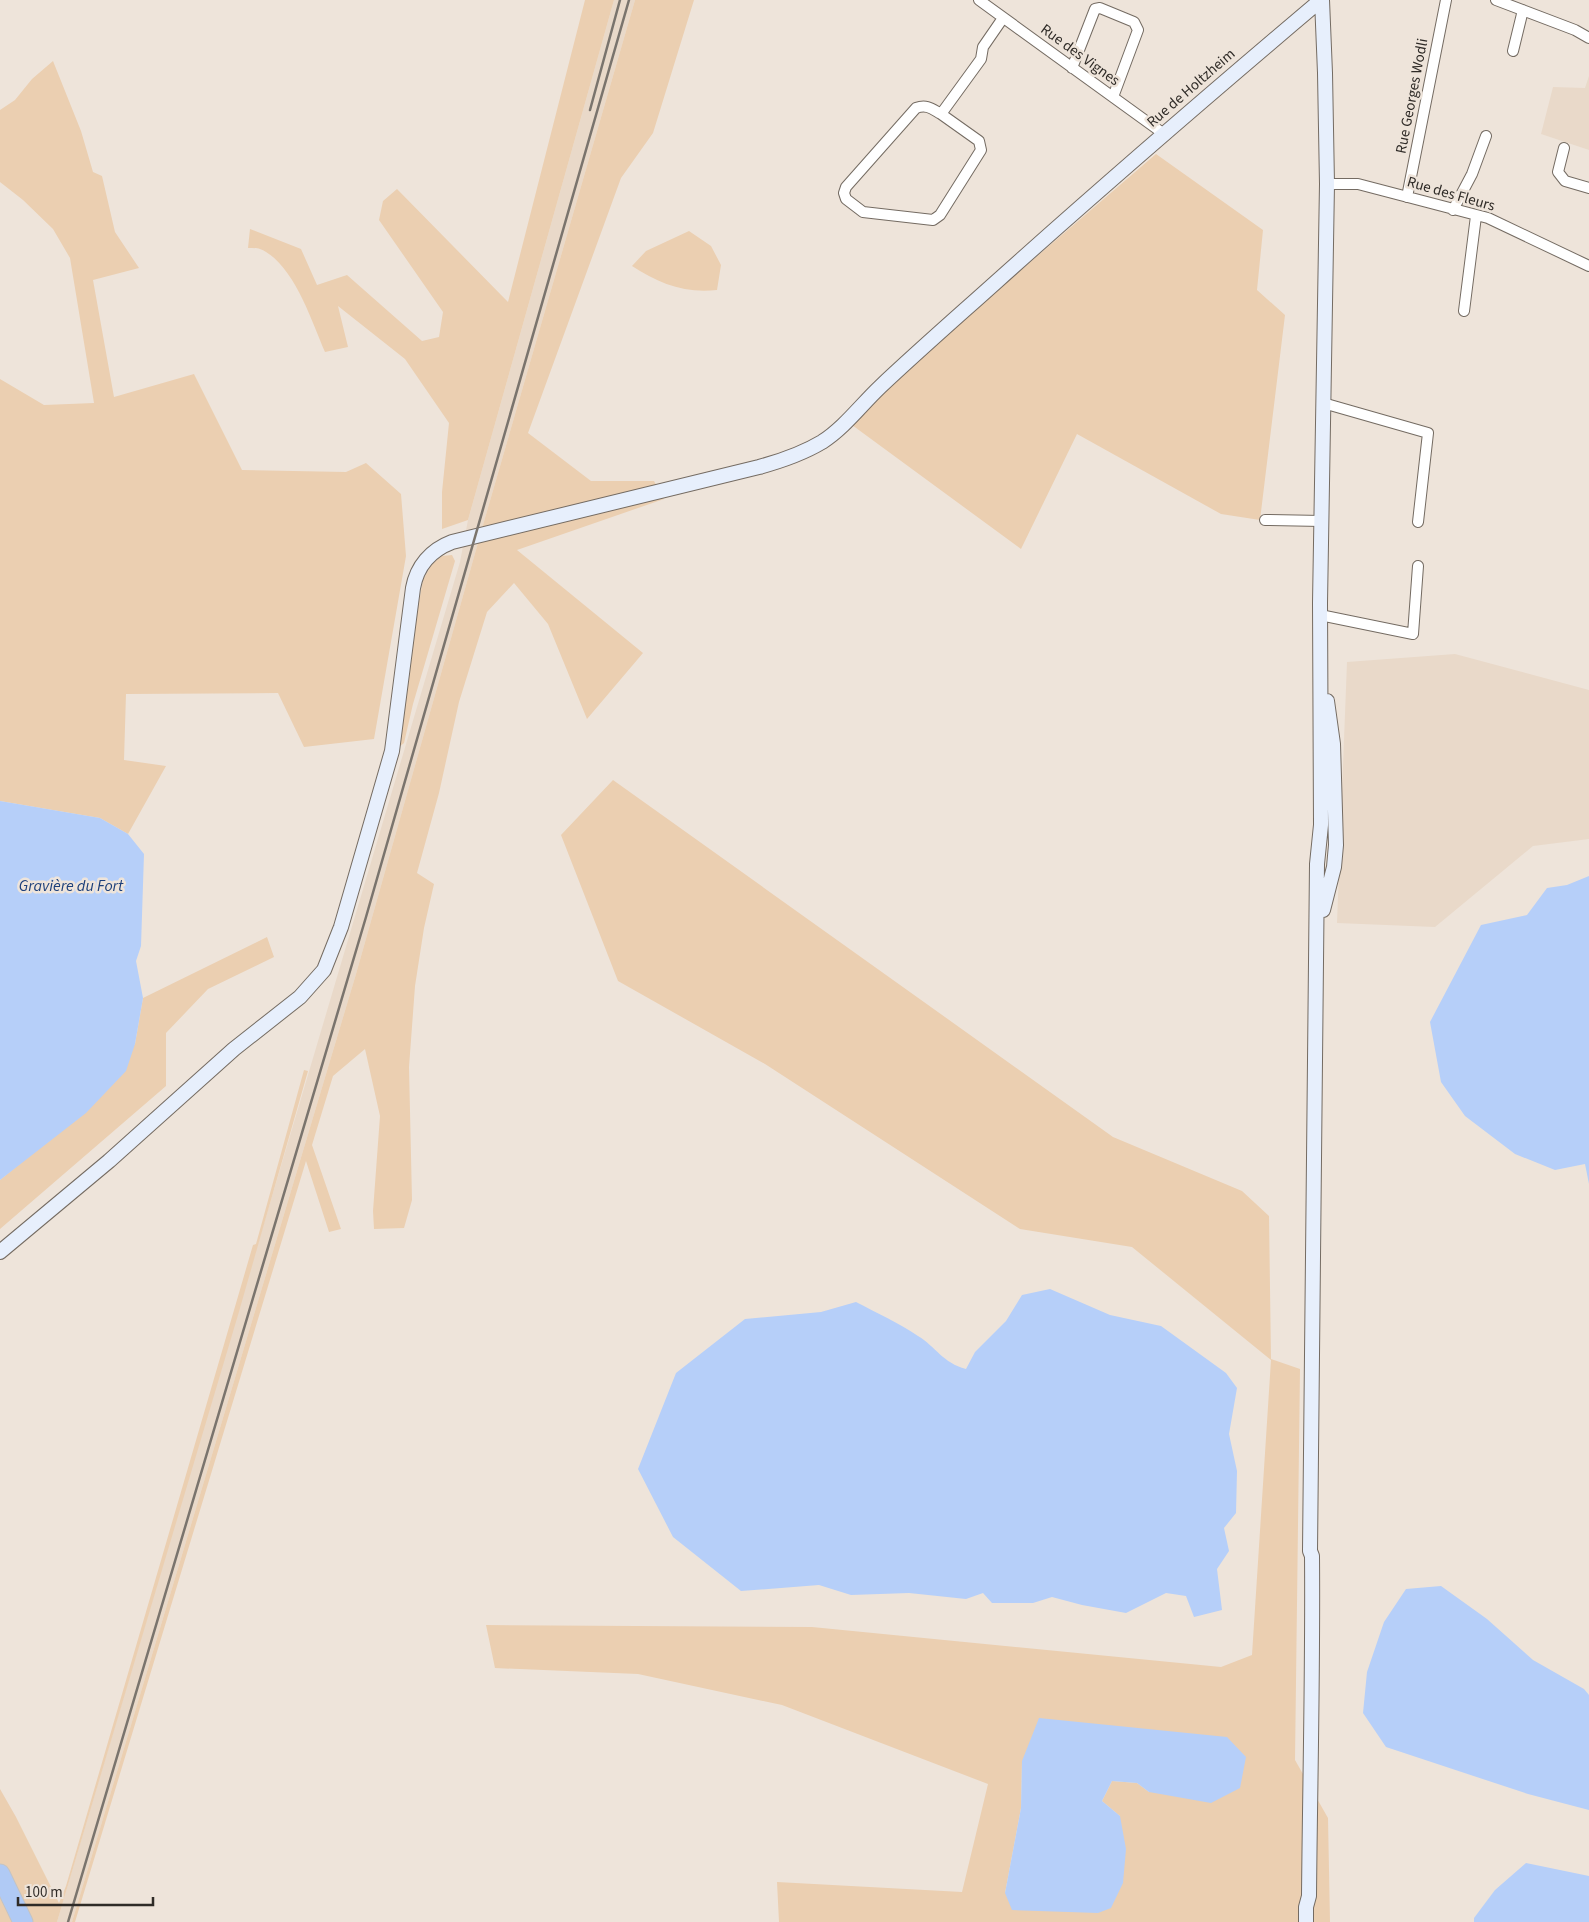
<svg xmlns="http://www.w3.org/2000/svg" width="1589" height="1922" viewBox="0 0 1589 1922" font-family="'Source Sans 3',sans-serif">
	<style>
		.built { fill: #e9d9c9 }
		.green { fill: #ebcfb1; fill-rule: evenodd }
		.water { fill: #b6cff9 }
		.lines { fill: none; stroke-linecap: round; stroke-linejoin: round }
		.street-casing { stroke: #746b62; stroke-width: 12 }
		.secondary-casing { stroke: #746b62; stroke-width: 16 }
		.highway-casing { stroke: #c5c4c3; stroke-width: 21 }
		.street { stroke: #fff; stroke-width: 10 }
		.secondary { stroke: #e7effc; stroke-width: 14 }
		.highway { stroke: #b0caf5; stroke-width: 19 }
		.rail { stroke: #7a746d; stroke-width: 2.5 }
		.labels { text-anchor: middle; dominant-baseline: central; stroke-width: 5; stroke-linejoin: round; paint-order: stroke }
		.street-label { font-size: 15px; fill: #2f2b27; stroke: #eee4da }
		.water-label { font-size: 16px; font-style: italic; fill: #1c3f7a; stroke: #eee4da }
	</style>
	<rect width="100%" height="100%" fill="#eee4da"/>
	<path class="built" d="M614,0H635L485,518L356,974L72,1922H57L460,562L468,520Z
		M1589,76V150L1541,134L1553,87L1585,88Z
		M1455,654L1589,690V839L1533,846L1435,927L1337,923L1347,662Z"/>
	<path class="green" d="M585,0H614L468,520L442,529V492L449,423L405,359L338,306L348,347L325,352C312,322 293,262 260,249C257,248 252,248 248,248L250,229L301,249L317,285L347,275L422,341L439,337L443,312L379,220L383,201L397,189L508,302Z
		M635,0H694L653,133L621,178L528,433L591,481H654L664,499L517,550L643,653L587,719L548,624L514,583L487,612L459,702L439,793L417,873L434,884L424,928L415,986L409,1067L412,1200L404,1228L374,1229L373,1211L380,1116L365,1049L333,1076L312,1145L341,1229L329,1232L306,1161L75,1922H72L356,974L485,518Z
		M53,61L81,131L93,172L102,176L115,232L139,268L93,280L114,397L194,374L242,470L346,472L366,463L401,494L406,556L374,739L304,747L278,693L126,694L124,760L166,766L128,834L100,818L0,801V379L44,405L94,403L70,258L53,229L23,200L0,182V110L15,100L32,79Z
		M1156,154L1263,230L1257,290L1285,315L1260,520L1221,514L1077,434L1021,549L852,425L927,351Z
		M689,231L711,246L721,265L717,290C685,294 658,283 632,266L646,251Z
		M452,555L455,561L413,704L404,743L399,747L416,618L423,580L432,564L442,556Z
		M613,780L1113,1137L1242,1191L1269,1216L1271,1359L1300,1369L1295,1760L1328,1818L1330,1922H779L777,1882L962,1892L988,1784L782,1705L638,1674L495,1668L486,1625L812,1627L1221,1667L1252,1655L1271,1360L1132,1247L1020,1229L765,1064L618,981L561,835ZM1022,1762L1240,1788L1149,1792L1137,1783L1112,1781L1102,1801L1120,1816L1005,1893L1021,1808Z
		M267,937L274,957L208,989L166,1033V1086L0,1229V1180L39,1148L135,1044L143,998Z
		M304,1070L308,1071L238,1315L57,1922H0V1789L16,1817L59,1903L66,1886L253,1245L256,1244Z"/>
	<path class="water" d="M0,801L100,818L128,834L144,854L141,946L136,961L143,998L135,1044L126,1071L86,1113L0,1180Z
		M1589,876V1184L1585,1164L1555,1170L1515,1154L1465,1116L1441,1082L1430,1022L1481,925L1527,915L1547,888L1567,885Z
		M1050,1289L1110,1315L1161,1326L1226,1373L1237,1388L1229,1434L1237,1471L1236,1513L1224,1528L1229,1551L1217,1569L1222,1610L1194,1617L1186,1596L1166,1593L1126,1613L1082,1605L1052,1597L1033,1603H992L983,1593L966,1599L909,1593L851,1595L819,1585L741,1591L673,1537L638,1469L676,1373L745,1319L821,1312L856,1302C877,1313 899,1323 918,1336C936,1347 943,1363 966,1369L975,1352L1006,1321L1022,1295Z
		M1441,1586L1487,1619L1533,1660L1584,1689L1589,1695V1810L1528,1794L1386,1747L1363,1713L1367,1672L1384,1622L1406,1589Z
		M1039,1718L1227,1737L1246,1757L1240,1788L1211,1803L1149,1792L1137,1783L1112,1781L1102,1801L1120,1816L1126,1849L1123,1883L1111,1908L1098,1913L1012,1910L1005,1893L1021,1808L1022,1761Z
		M1526,1863L1589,1876V1922H1474V1918L1495,1890Z"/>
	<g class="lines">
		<g class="street-casing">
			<path id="street" d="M979,0L1164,134
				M1496,0L1575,30L1589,38
				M1513,51L1523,10
				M1072,68L1095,9L1100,8L1134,22L1138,30L1113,97
				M941,114L979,141L981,150L940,215L933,220L863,212L846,199L844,193L846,187L916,108C927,104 932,109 941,114L981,59L983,47L1003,18
				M1564,148L1558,172L1565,181L1589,188
				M1327,184H1358L1488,218L1589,266
				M1407,197L1446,0
				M1453,210L1472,174L1486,136
				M1464,311L1476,216
				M1323,403L1428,433L1418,522
				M1265,520L1322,521
				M1320,617L1325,616L1413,634L1418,566"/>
		</g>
		<g class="secondary-casing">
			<path id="secondary" d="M1323,910L1334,867L1336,845L1333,744L1327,701
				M0,1252L109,1161L234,1049L300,997L324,970L341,927L392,751L413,588C417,566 431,550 452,542L759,467C781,461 802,454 822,442C844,428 861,405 880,387C917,352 956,318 995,283C1102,187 1211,93 1321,0
				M1306,1922V1907L1309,1896C1310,1783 1313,1669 1312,1556L1310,1551L1317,864L1321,825L1320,603L1327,184L1325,73L1322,0"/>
		</g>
		<g class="highway-casing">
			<path id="highway" d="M0,1874L23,1922"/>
		</g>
		<use href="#street" class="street"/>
		<use href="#secondary" class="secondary"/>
		<use href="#highway" class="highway"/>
		<path class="rail" d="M590,110L620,0
			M68,1922L366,917L629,0"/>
	</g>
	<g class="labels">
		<g class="street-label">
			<text transform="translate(1080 55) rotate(36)">Rue des Vignes</text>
			<text transform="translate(1191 88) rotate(-41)">Rue de Holtzheim</text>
			<text transform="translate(1412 96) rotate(-79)">Rue Georges Wodli</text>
			<text transform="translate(1451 194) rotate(16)">Rue des Fleurs</text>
		</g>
		<g class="water-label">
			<text x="71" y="886">Gravière du Fort</text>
		</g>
	</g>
	<path d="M18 1897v8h135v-8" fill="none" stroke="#2f2b27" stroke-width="2.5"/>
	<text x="25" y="1897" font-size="15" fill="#2f2b27" stroke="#eee4da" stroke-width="4" paint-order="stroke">100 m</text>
</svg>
